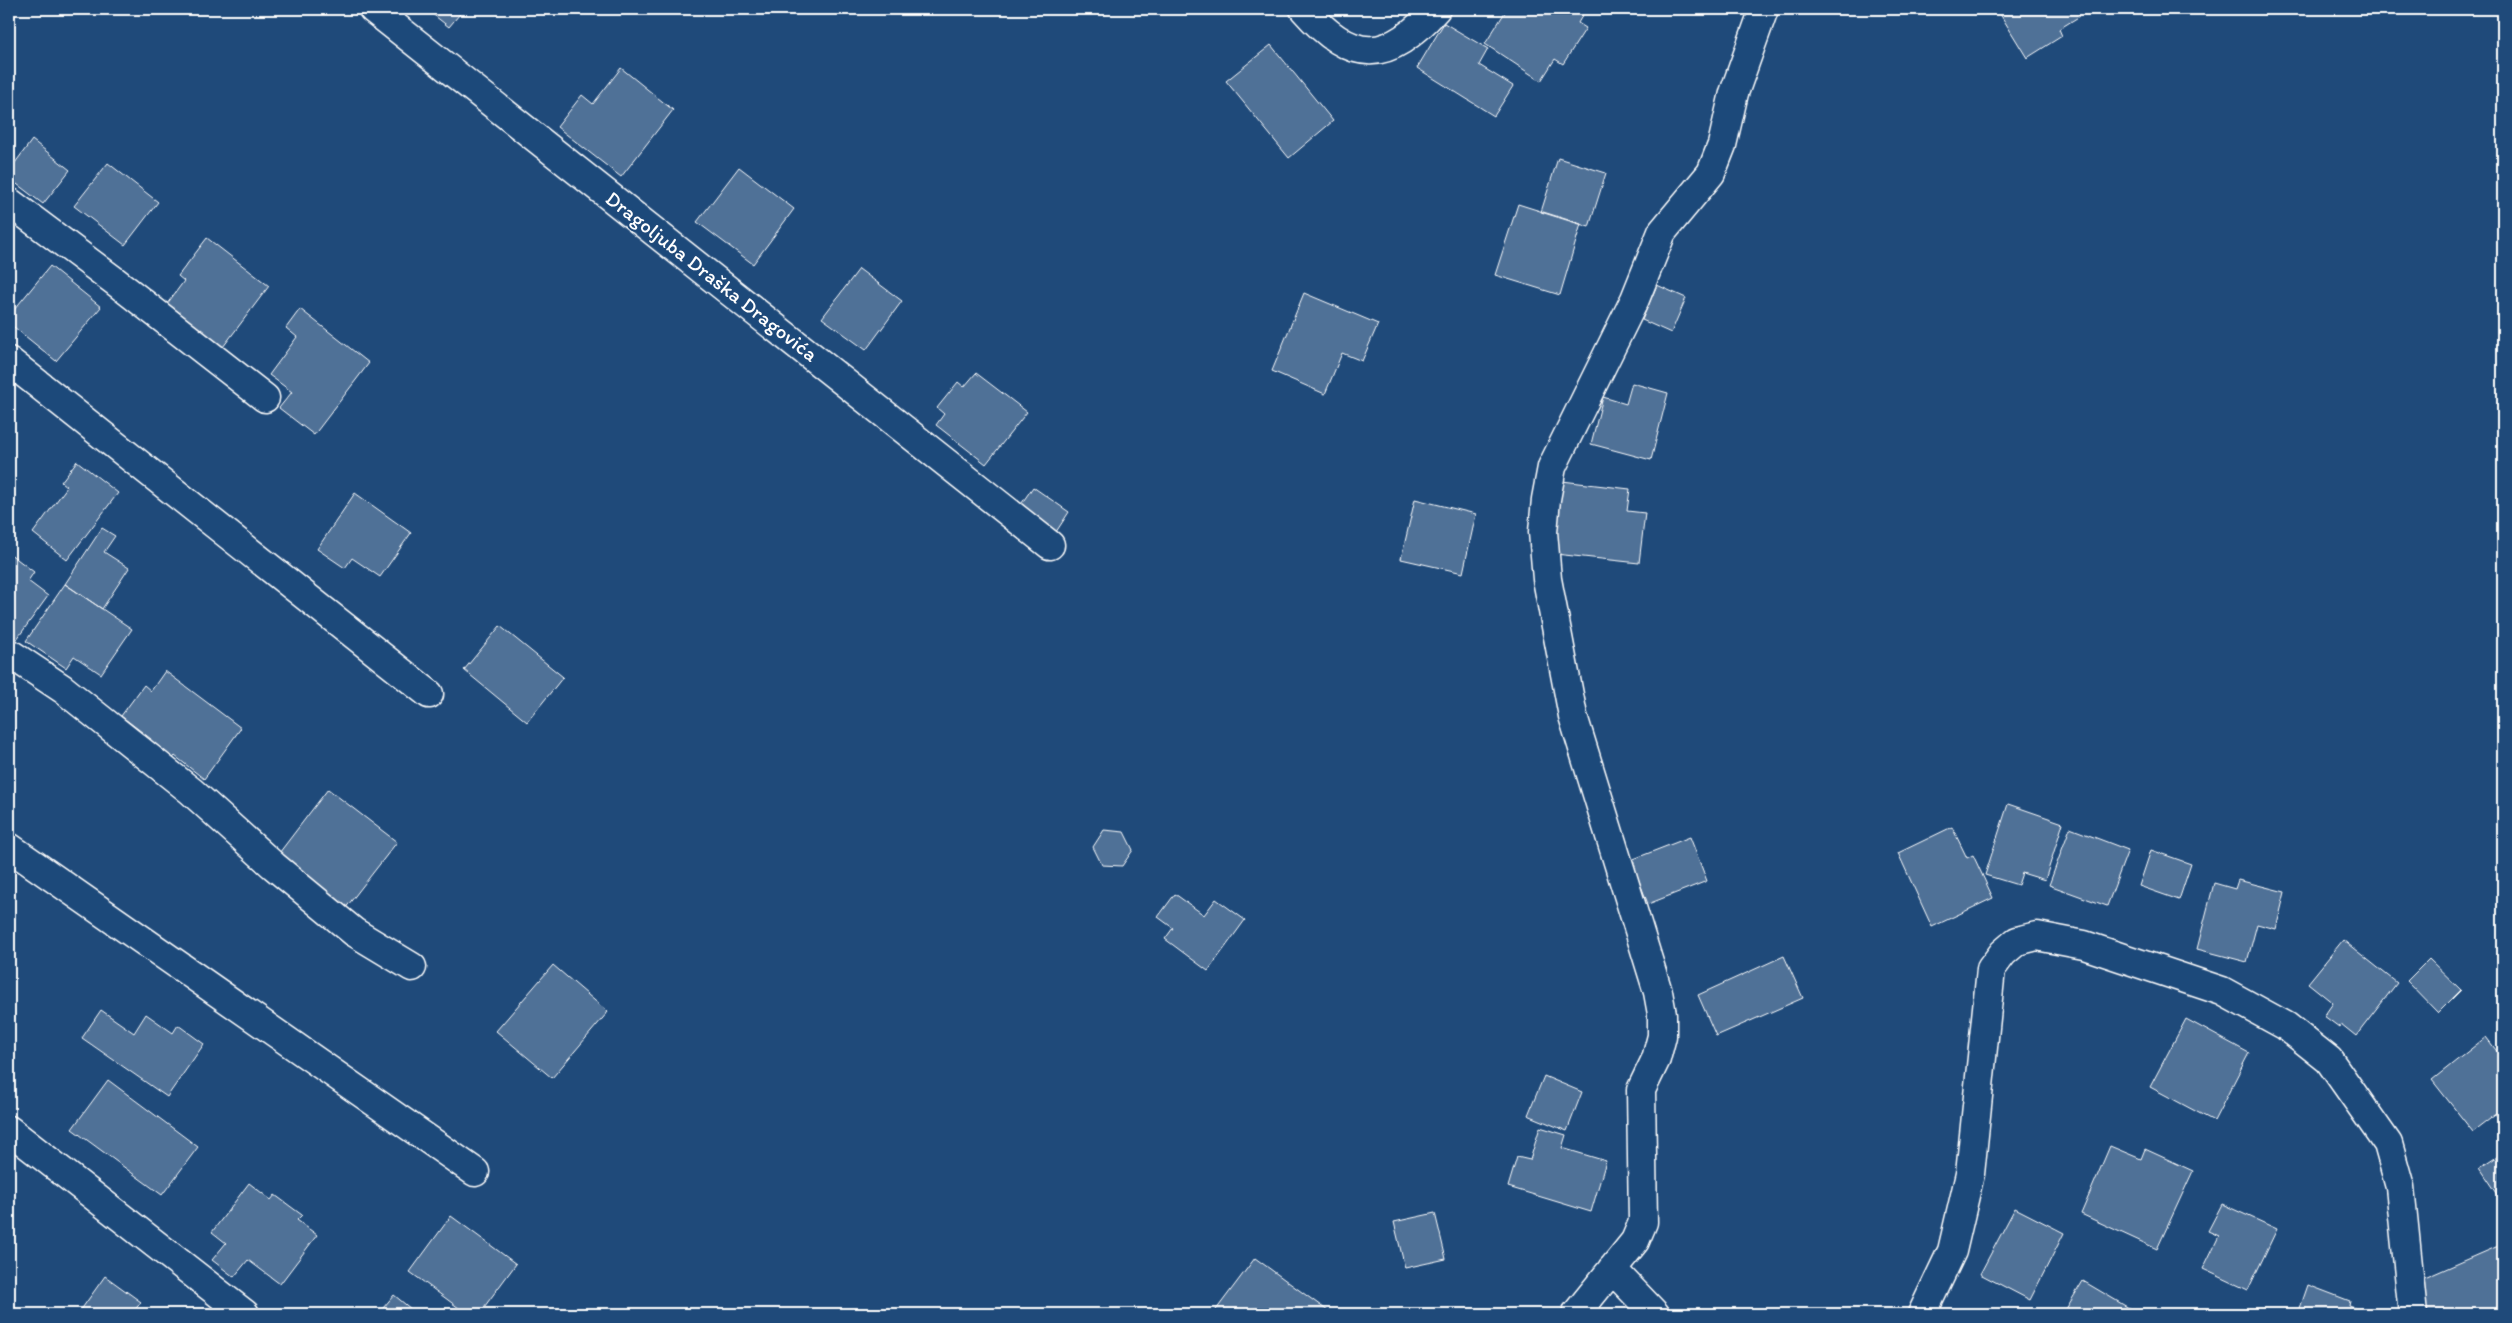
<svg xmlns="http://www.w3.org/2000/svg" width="2512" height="1323" viewBox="0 0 2512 1323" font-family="Itim,sans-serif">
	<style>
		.building { fill: #507197; stroke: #fff }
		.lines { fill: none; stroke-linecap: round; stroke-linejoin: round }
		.minor-casing { stroke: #fff; stroke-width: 31 }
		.minor { stroke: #1f4a7a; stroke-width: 28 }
		.labels { text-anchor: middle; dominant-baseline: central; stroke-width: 4; stroke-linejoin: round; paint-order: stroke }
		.street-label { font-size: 21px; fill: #fff; stroke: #1f4a7a }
	</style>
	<rect width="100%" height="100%" fill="#1f4a7a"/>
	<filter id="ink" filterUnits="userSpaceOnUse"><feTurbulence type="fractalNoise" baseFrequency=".02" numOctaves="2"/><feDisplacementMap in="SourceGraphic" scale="10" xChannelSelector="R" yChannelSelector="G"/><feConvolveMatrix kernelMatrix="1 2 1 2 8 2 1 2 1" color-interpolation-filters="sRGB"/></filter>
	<g filter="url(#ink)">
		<path class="building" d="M426,9H464L449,27Z
			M1507,9H1586L1578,23L1586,28L1563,64L1555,59L1541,81L1485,44Z
			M1997,9H2075L2080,16L2059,29L2062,36L2027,58Z
			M1444,23L1488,49L1479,65L1513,86L1494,116L1417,68Z
			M1271,45L1333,121L1289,158L1226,81Z
			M621,68L673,110L621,177L557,127L582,95L593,104Z
			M32,140L70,170L43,204L9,178V171Z
			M1558,158L1606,173L1589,227L1541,212Z
			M108,163L158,202L125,245L74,206Z
			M739,167L794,209L753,264L697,222Z
			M1518,204L1581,224L1560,295L1495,275Z
			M207,238L269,286L217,355L161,312L184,281L178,276Z
			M50,266L101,307L56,361L9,323V316Z
			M859,269L902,301L866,350L822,318Z
			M1657,285L1686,298L1671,333L1642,320Z
			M1304,293L1378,324L1362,361L1342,353L1325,394L1272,371Z
			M300,309L369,363L314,435L279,408L292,392L269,375L297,337L286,328Z
			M976,373L1027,412L986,464L936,425L944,414L937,408L958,382L964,387Z
			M1632,383L1668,393L1651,460L1591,444L1603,397L1626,404Z
			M77,461L118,493L67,560L33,533L67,487L61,482Z
			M1562,481L1630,489L1627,511L1645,513L1639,563L1555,554Z
			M1033,487L1069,512L1054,535L1017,510Z
			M355,493L411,533L380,577L352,558L345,568L317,549Z
			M1415,499L1476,514L1463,573L1401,559Z
			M102,528L115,536L104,552L129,568L102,609L65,584Z
			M9,553L34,572L28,581L48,596L9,650Z
			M65,584L132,629L101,674L74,656L66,668L26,641Z
			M500,626L563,677L527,722L464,670Z
			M165,671L241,728L204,779L175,756L167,766L144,749L151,739L121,716L144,685L151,691Z
			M9,725L15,729L9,738Z
			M328,789L397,842L341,914L273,861Z
			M2008,804L2063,823L2045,880L2022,873L2018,885L1985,875Z
			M1952,827L1967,858L1973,855L1993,898L1932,927L1898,853Z
			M2070,828L2128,850L2107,906L2049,885Z
			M1104,830L1124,832L1133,850L1122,866L1102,865L1093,847Z
			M1690,837L1707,881L1648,904L1631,860Z
			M2151,850L2191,864L2179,900L2139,886Z
			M2238,880L2285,892L2276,929L2257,924L2247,962L2197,949L2214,883L2235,889Z
			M1175,894L1204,915L1216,899L1245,920L1208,971L1165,939L1173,928L1158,917Z
			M2343,940L2397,983L2356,1036L2341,1024L2339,1027L2324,1016L2333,1003L2308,983Z
			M1784,956L1803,998L1716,1036L1698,995Z
			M2429,959L2461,990L2438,1013L2407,981Z
			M553,965L608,1012L552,1078L496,1031Z
			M101,1010L134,1033L146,1014L173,1033L178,1025L204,1044L167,1097L82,1038Z
			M2186,1019L2249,1053L2214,1121L2150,1087Z
			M2486,1037L2503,1059V1109L2473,1132L2432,1080Z
			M1544,1076L1582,1092L1567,1131L1528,1115Z
			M108,1080L198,1147L162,1195L72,1129Z
			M1540,1127L1566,1135L1562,1148L1606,1161L1591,1212L1508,1187L1517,1157L1530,1160Z
			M2110,1146L2141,1159L2145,1149L2193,1171L2157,1249L2081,1214Z
			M2503,1153V1198L2501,1199L2480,1168Z
			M249,1183L271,1200L275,1195L302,1215L297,1220L317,1235L280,1284L248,1260L234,1277L212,1260L226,1243L212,1232Z
			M2222,1204L2277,1229L2248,1290L2203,1269L2219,1236L2208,1231Z
			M2015,1208L2064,1233L2030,1300L1980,1274Z
			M1435,1213L1446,1259L1405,1268L1394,1222Z
			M451,1216L516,1264L479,1314H467L410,1272Z
			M2503,1244V1314H2424L2411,1284Z
			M1255,1258L1332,1314H1213Z
			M105,1276L141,1302L132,1314H78Z
			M2083,1281L2139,1314H2063Z
			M2308,1285L2350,1301L2349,1306L2371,1314H2298Z
			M394,1295L417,1314H378Z"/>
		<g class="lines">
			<g class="minor-casing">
				<path id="minor" d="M373,9L1050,545
					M1304,9C1353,65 1388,63 1436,9
					M9,202L116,282L265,398
					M9,361L429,694
					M9,653L63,689L191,791L274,866L354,932L412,967
					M9,847L475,1172
					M9,1130L245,1314
					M1612,1269L1655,1314
					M1576,1314L1635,1241L1643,1222L1641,1090L1656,1059L1662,1036V1014L1658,992L1573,716L1547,579L1543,532L1546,499L1552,467L1635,299L1662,232L1711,173L1722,145L1734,93L1764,9
					M1922,1314L1952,1251L1970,1174L1991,969L2003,953L2017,941L2037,936L2084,945L2222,991L2286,1026L2329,1060L2388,1144L2400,1187L2413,1314"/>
			</g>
			<use href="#minor" class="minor"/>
		</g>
	</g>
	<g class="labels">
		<g class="street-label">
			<text transform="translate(712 276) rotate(38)">Dragoljuba Draška Dragovića</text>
		</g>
	</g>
	<rect width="2512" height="1323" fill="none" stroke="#1f4a7a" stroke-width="30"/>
	<rect x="15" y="15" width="2482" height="1293" fill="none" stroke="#fff" stroke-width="2" filter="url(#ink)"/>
</svg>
